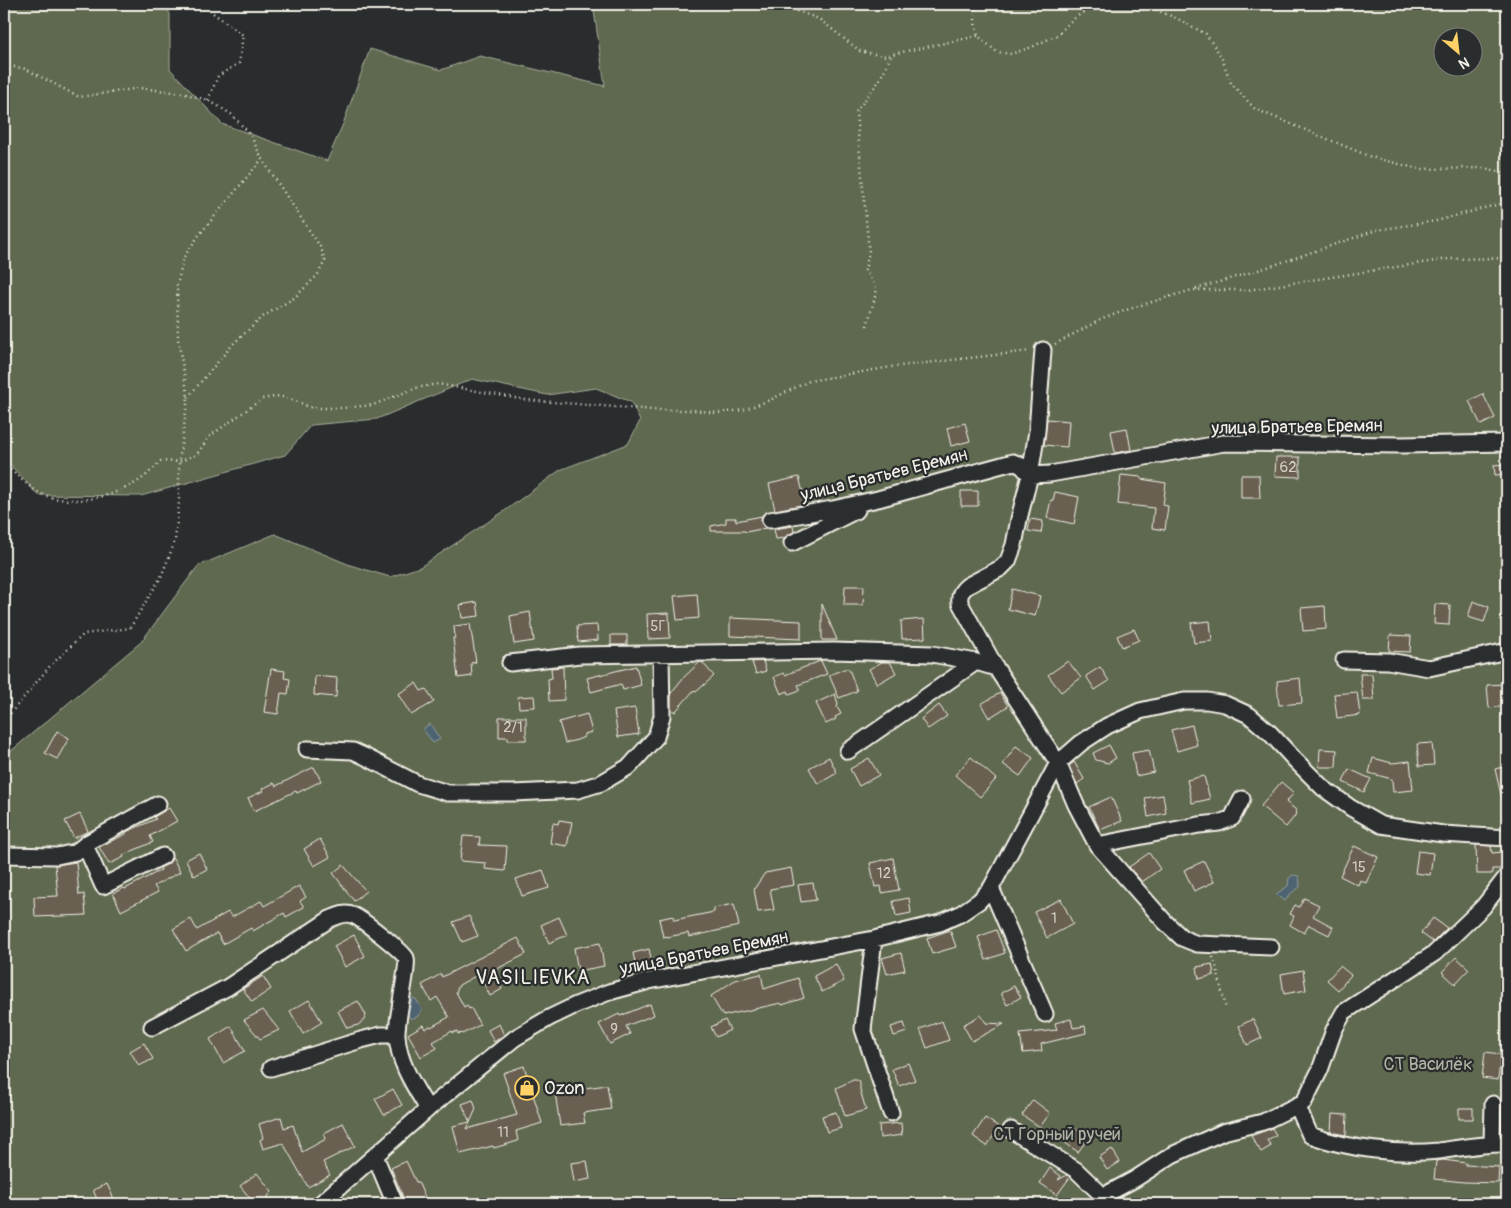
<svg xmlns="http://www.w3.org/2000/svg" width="1511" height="1208" viewBox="0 0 1511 1208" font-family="Pangolin,sans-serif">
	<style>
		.green { fill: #5f6950; stroke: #aaad9c; fill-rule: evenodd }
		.water { fill: #4e6472; stroke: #909ca1 }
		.building { fill: #696051; stroke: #f4f1e8 }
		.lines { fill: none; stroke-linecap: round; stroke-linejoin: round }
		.minor-casing { stroke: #f4f1e8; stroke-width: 19 }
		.path { stroke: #f4f1e8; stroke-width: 2.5; stroke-dasharray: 1 4; stroke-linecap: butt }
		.minor { stroke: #2a2d2e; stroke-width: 15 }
		.labels { text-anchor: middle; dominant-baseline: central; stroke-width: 4.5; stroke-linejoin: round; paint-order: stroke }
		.number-label { font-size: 15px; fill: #d1cdc2 }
		.street-label { font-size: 18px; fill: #f4f1e8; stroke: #2a2d2e }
		.park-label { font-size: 18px; fill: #b1b4a4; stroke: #2a2d2e }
		.poi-label { font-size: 18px; fill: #f4f1e8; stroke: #2a2d2e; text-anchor: start }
		.quarter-label { font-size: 20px; letter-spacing: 1px; fill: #f4f1e8; stroke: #2a2d2e }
	</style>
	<rect width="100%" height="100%" fill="#2a2d2e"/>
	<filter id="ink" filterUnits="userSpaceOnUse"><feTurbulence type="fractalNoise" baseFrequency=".02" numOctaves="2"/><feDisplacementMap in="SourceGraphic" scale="10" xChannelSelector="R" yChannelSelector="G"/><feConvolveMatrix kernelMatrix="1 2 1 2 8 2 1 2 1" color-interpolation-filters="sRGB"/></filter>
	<g filter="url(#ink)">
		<path class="green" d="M4,4H165L170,14V69L222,124L327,161L343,124L370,49L441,70L480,56L605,86L593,4H1507V1204H4V757L141,642L198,566L275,534L350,565L390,577L420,567L506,510L560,470L628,444L640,421L631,402L596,388L547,395L472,379L377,419L311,425L285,455L141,496L38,495L4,458ZM1444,38H1474V68H1444Z"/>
		<path class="water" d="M430,724L440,739L433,743L423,729Z
			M1293,875L1299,876L1300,887L1290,894L1285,901L1276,894L1288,886L1289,878Z
			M412,998L416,999L422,1010L418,1016L411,1019L408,1015Z"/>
		<path class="building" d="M1483,394L1495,418L1481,425L1469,401Z
			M1047,419L1069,421L1067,447L1044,445Z
			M965,423L970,441L951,446L947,428Z
			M1127,428L1131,450L1115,453L1111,431Z
			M1276,457H1300V477L1275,476Z
			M1507,464V474L1495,475L1494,465Z
			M1121,475L1141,477V479L1166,483L1163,505L1168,506L1165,530L1152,528L1154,508L1118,504Z
			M1241,475H1259L1260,498H1241Z
			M799,477L806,504L775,510L769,484Z
			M961,491H978V506H961Z
			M1055,492L1079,497L1074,524L1047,518L1051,500H1053Z
			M762,516L761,522L766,528L746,532L745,531H711V526L726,523V518H736V521Z
			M1030,519L1043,521L1041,533L1028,531Z
			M793,526L794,532L784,538L776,539L774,529Z
			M845,586H864L863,605H844Z
			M1012,589L1040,596L1035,616L1008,609Z
			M697,594L699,618L677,620L674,596Z
			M1473,601L1489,607L1484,622L1468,617Z
			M477,602L479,616L462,618L460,605Z
			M822,604L837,640H822Z
			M1435,604L1450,605L1449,625L1434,624Z
			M1325,606L1326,629L1303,631L1301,608Z
			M530,612L534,641L514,644L510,616Z
			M669,613L670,638L648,639L647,614Z
			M730,618L801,621V639L730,636Z
			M924,619L925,638L902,639L901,621Z
			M1210,621L1212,641L1194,643L1191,623Z
			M470,624L476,662L471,663L472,676L458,678L453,638H455L454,626Z
			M597,625L598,640L578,642L577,626Z
			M1134,629L1139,640L1122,647L1117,636Z
			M611,635H627V645H611Z
			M1390,635L1411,636L1410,652L1389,651Z
			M763,661L766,671L756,674L752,662Z
			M820,661H821L827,674L798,685L800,690L789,694L788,691L781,694L774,677L784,673L785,675Z
			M1068,661L1081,678L1061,692L1048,675Z
			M700,662H702L714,676L696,692L694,690L675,712L671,709V693L683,678Z
			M882,662H890L896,673L877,684L869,669Z
			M636,666L641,685L623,690L621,684L591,692L587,678Z
			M563,667L564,700L549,701L548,679L552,678L551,668Z
			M1100,667L1109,681L1095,690L1086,676Z
			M271,669L285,671L284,678L290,679L288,694L281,693L278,714L264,712Z
			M844,669H849L857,691L839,698L829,675Z
			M1360,674H1372L1374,700H1363Z
			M315,676L337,678L336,697L314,695Z
			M1300,678L1302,703L1279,705L1277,681Z
			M416,683L421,691L426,689L434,702L411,715L398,694Z
			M1505,684L1507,706L1489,708L1487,685Z
			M1357,692L1360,715L1337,718L1334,694Z
			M1000,693L1008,706L989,718L981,704Z
			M835,694L838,704L837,707L841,714L835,717L836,719L826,724L816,703Z
			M534,696L535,707L519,708L518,697Z
			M939,705L947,716L928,729L921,719Z
			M635,708L639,734L618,737L614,711Z
			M587,714L592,732L584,734V737L577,740L565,743L559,722Z
			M499,717H526V740H508V737H499Z
			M1192,725L1197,745L1177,751L1171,730Z
			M57,731L69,738L57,759L45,753Z
			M1432,743L1434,765L1419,766L1417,744Z
			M1109,745L1116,758L1108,763L1096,760L1093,753Z
			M1016,746L1033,758L1020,776L1003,764Z
			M1320,749L1337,750L1336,767H1319Z
			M1149,750L1154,772L1136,776L1132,753Z
			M829,757L837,773L818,784L809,768Z
			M971,757L996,779L980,797L955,775Z
			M869,758L879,775L859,786L850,769Z
			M1373,758L1392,763L1410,761L1413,790L1393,792L1392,779L1369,773Z
			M1074,762L1084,779L1077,784L1069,766Z
			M1507,766V802L1503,803L1495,769Z
			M314,767L321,781L297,793L296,791L254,811L248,798L263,791L262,789L274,783L276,786Z
			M1349,769L1371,779L1364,792L1343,782Z
			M1204,776L1210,799L1192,803L1187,780Z
			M1281,782L1294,793L1286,802L1296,810L1295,816L1286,827L1261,806Z
			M1163,795L1166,813L1148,817L1145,798Z
			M1111,797L1122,821L1100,830L1089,807Z
			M169,808L177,821L150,836L153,842L123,855L124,857L109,864L99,847L126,834V832L156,819L154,817Z
			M80,814L88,831L74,838L65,821Z
			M559,820L572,822L567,846L550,843L553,823L558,824Z
			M463,836L480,837L479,845L507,846L505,871L485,869L486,863L460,861Z
			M320,839L330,857L314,866L304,849Z
			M1476,845L1491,846L1492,853L1503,852L1504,867L1501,869H1492V874H1477Z
			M1354,846L1378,857L1366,883L1360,880L1358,885L1340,876Z
			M1418,851L1433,853L1430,875L1415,873Z
			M199,853L207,869L194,876L186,860Z
			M1149,853L1160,869L1142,882L1129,867Z
			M173,858L180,872L154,886L158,892L121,911L113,893L124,888L125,889L161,870L160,868L168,864Z
			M893,858L899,890L882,893L881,886L875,887L870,863Z
			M1204,861L1214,882L1194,891L1184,870Z
			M76,862L79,895L84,894L86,915L35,917L34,897L58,896L55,865Z
			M343,865L366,891L354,901L333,873Z
			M791,868L794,885L770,889L774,910L758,912L754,889L765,873Z
			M543,870L549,888L522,896L516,879Z
			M813,883L816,900L801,902L798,885Z
			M299,886L306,897L300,901L304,907L286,917L284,913L253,931L251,928L223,944L217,933L186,951L173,929L191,919L197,930L228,912L232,917L261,901L264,906Z
			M909,898L911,913L896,916L893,901Z
			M1304,898L1319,905L1313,916L1333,927L1329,935L1309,925L1304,933L1290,925L1294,916L1290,914L1295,905L1299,907Z
			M1061,899L1073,924L1047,938L1034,912Z
			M734,904L739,926L689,937L688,933L667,937V936L663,937L659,919L673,916L674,920L714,912V908Z
			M469,916L478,936L462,942L453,922Z
			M559,917L567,935L549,943L541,925Z
			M1433,918L1447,928L1433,942L1421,933Z
			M950,930L956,947L932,954L927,938Z
			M996,930L1005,953L986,960L978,937Z
			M354,935L365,956L345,967L334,946Z
			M518,938L526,954L493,971L502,989L490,996L479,974L459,985L456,992L464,1007L467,1005L469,1009L471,1008L480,1025L462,1034L461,1033L458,1034L457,1031L453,1033L452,1031L433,1042L437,1048L421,1057L408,1034L423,1025L425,1029L430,1026L431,1027L449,1017L437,997L431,1001L422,985L441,974L442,977Z
			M600,943L604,966L578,971L574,948Z
			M649,949L653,968L637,972L633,953Z
			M901,953L905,970L887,974L882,958Z
			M1456,957L1469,969L1455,984L1442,972Z
			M836,964L844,981L822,992L814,976Z
			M1212,964L1214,975L1199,979L1197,967Z
			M1340,966L1351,975L1338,990L1327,980Z
			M1303,970L1306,990L1284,994L1281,974Z
			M761,974L764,989L798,978L804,998L782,1005L781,1003L723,1016L711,996L735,980Z
			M263,976L271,989L252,1002L243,989Z
			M1014,986L1021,997L1007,1005L1001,993Z
			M309,1000L322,1022L303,1034L290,1011Z
			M358,1001L366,1015L364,1020L358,1025L347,1028L338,1011Z
			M650,1004L654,1015L626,1026L630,1034L610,1044L599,1024L619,1014L620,1016Z
			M263,1010L279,1030L260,1039L244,1020Z
			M981,1015L986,1023L1004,1024L972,1041L963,1025Z
			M1071,1019L1073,1028L1085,1026L1086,1033L1041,1044L1042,1051L1023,1053L1020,1034L1057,1030L1055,1023Z
			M1253,1019L1262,1038L1247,1045L1239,1026Z
			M725,1020L730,1030L716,1037L711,1027Z
			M942,1021L949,1040L927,1048L920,1029Z
			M904,1023L907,1032L894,1036L891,1027Z
			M499,1024L504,1035L494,1042L488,1030Z
			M231,1026L245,1051L223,1063L210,1039Z
			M144,1043L153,1059L139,1066L130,1051Z
			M1485,1052L1501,1054L1498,1080L1482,1078Z
			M908,1063L915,1080L899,1086L892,1069Z
			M524,1066L542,1123L516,1131L518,1141L494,1148L493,1146L460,1154L453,1126L470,1122L462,1104L473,1100L476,1109L467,1129L517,1115L503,1073Z
			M853,1080H857L860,1083V1090L866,1110L845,1116L836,1088Z
			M607,1085L611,1109L583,1113L585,1123L560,1126L555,1092Z
			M393,1089L402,1105L384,1115L375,1099Z
			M1033,1100L1050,1113L1040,1127L1022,1115Z
			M1459,1108H1473V1119H1459Z
			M836,1112L841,1128L827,1132L822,1116Z
			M1332,1114L1347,1115L1346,1135L1331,1132Z
			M281,1117L284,1128L293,1125L302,1152L326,1139L324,1133L343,1123L355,1146L323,1162L330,1175L308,1187L283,1143L263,1149L260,1140L263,1138L259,1124Z
			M985,1118L999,1127L987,1146L973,1136Z
			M901,1123L902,1135L880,1138L879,1125Z
			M1071,1125L1089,1137L1078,1152L1061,1140Z
			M1272,1128L1276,1135L1267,1140L1271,1146L1261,1152L1251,1136Z
			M1112,1149L1120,1162L1107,1170L1099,1157Z
			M1443,1160L1466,1163V1165L1499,1167L1498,1183L1464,1182L1434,1179L1436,1161Z
			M406,1161L416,1182H418L428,1204H406L391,1168Z
			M587,1161L590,1179L574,1182L571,1163Z
			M1050,1168L1061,1176L1058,1180L1067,1175L1070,1177L1057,1195L1040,1183Z
			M257,1173L272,1192L268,1196V1203L260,1201L255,1204L240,1186Z
			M107,1184L116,1204H99L93,1190Z"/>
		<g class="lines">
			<g class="minor-casing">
				<path id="minor" d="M1043,350L1037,431L1030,475L1019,519L1014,545L1008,561L1001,568L967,586C961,591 959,595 960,603L996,668L1058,763L1076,805L1097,845L1199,825L1219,823L1232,818L1242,799
					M770,520L833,509L878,499L1013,462L1022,466L1030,475L1050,474L1224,443L1402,445L1507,443
					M792,543L857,510
					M1344,660L1388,661L1429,668L1507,651
					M510,663L580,655L834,651L932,654L976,662L996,668
					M307,749L353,751L364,756L418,784L448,793H514L578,790L601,783L630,766L656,737L662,716L661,655
					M848,751L976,662
					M85,845L103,886L163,856
					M1097,845L1165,922L1182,938L1197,944L1271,947
					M4,855L57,856L76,852L87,843L158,804
					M991,888L1045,1014
					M874,939L863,1029L891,1113
					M152,1027L228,987L330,919C338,916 344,912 352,915C360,917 402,951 406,958C409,965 396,1021 397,1035C398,1062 414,1086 428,1109
					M271,1068L361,1040L381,1035H397
					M1297,1105L1310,1135C1348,1149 1398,1155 1439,1151C1462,1148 1484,1143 1507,1144
					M1011,1130L1076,1170L1103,1196L1135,1179L1172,1155L1223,1132L1263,1122L1304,1102L1320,1070L1334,1030L1344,1012L1435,953L1483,907L1507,876
					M1492,1143L1493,1104
					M375,1156L395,1204
					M320,1204L428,1109L515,1038L549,1018L576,1005L609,992L649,981L874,939L940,923L960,914L979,901L991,888L1058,763L1081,743L1107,726L1140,711L1184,701H1207L1225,704L1249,715L1270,733L1295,760L1323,788L1351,808L1381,825L1443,834L1507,838"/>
			</g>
			<path class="path" d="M778,4L819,19L860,51L883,56L978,36
				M975,4V23L978,36L997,52L1011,54L1032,47L1057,35L1072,20L1085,11L1099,4
				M1142,4L1176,18L1206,34L1221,56L1231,83L1255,109L1371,157L1419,169L1484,168L1507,173
				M4,65L26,69L79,97L140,88L182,93L208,100L231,114L250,134L262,159L321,248L325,261L317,276L294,298L264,316L234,343L188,397
				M208,100L218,76L239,63L243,35L213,13
				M1196,289L1265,268L1377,230L1436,221L1507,202
				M867,326L877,289L865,270L869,252L856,112L879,81L892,54
				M1055,344L1102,319L1135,307L1192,290H1247L1448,259L1507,258
				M4,462C13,472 26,485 38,492C68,509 118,497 144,477C150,472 156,466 161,461L179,462L197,454L210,436L262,399L279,396L296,401L312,408H342L373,405L416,388L438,384L526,400L654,410H694L718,413L743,410L770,400L809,381L891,367L1030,351
				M4,721L50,666L84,634L130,628L161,577L175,541L179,502V462L188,397L178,339L177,285L184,257L199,235L262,159
				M1213,957L1216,965L1226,1009"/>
			<use href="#minor" class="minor"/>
		</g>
	</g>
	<defs>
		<g id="shop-ring" transform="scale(1.25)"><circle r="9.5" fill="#2a2d2e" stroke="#ffd166" stroke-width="1.5"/><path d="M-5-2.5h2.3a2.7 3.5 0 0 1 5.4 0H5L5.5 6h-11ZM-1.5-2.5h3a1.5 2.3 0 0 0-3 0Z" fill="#ffd166"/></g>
	</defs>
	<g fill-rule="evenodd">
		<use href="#shop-ring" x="527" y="1088"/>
	</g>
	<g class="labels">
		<g class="number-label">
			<text x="1288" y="467">62</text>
			<text x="658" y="626">5Г</text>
			<text x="513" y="727">2/1</text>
			<text x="1359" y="867">15</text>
			<text x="884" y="873">12</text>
			<text x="1054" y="918">1</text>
			<text x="614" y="1029">9</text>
			<text x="503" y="1132">11</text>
		</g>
		<g class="street-label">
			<text transform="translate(1297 427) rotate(-1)">улица Братьев Еремян</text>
			<text transform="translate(884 475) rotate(-14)">улица Братьев Еремян</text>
			<text transform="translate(704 953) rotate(-11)">улица Братьев Еремян</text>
		</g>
		<g class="park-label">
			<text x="1428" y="1064">СТ Василёк</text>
			<text x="1057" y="1134">СТ Горный ручей</text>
		</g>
		<g class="poi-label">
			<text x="544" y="1088">Ozon</text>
		</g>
		<g class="quarter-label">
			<text x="533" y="977">VASILIEVKA</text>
		</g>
	</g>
	<rect width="1511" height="1208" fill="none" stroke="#2a2d2e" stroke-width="20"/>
	<rect x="10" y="10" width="1491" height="1188" fill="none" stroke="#f4f1e8" stroke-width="2" filter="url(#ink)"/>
	<g transform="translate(1458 52) rotate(152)"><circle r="24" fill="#2a2d2e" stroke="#7b7b78"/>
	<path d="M0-4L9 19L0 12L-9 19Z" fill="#ffd166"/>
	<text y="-8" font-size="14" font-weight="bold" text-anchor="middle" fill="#f4f1e8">N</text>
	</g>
</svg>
